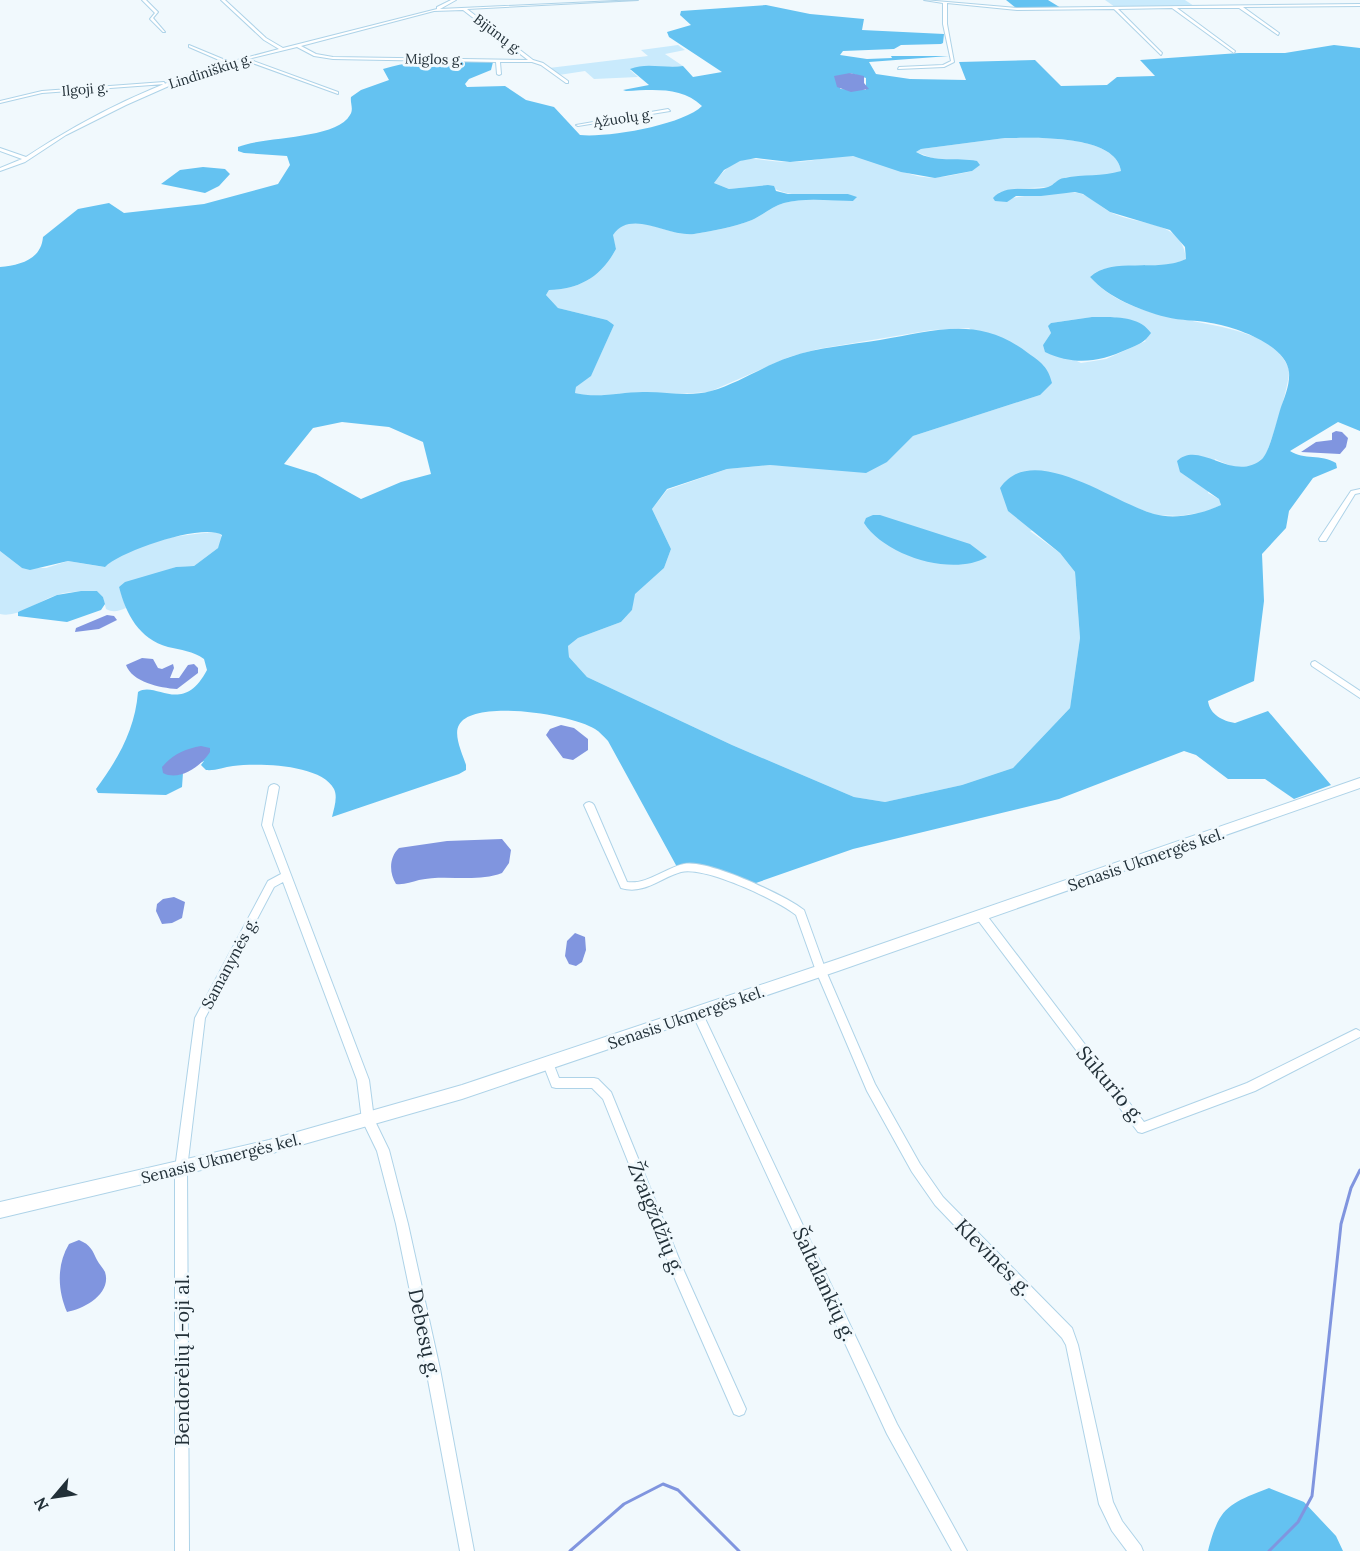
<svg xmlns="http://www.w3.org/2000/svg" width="1360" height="1551" viewBox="0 0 1360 1551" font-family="Lora,serif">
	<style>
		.green { fill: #c9eafc; fill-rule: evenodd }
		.forest { fill: #64c2f1; fill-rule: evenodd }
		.water { fill: #8095df }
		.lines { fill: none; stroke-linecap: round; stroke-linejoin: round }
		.stream { stroke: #8095df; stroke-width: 3 }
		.street-casing { stroke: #aed3e8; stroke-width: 2 }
		.secondary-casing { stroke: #aed3e8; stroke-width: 2 }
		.street { fill: #fff; fill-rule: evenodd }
		.secondary { fill: #fff; fill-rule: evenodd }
		.labels { text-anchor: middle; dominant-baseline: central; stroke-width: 6; stroke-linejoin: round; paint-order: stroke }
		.far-street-label { font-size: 14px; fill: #223038; stroke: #f1f9fd }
		.street-label { font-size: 16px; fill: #223038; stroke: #f1f9fd }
		.near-street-label { font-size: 20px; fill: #223038; stroke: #f1f9fd }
	</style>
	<rect width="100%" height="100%" fill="#f1f9fd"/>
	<path class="green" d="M1105,0H1185L1194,6L1115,7Z
		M678,45L685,50L665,54L683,66L630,70L638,77L594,79L585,71L559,75L549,68L648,56L641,50Z
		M1005,138C1033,138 1116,134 1121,171L1110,175L1066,177L1048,187L1012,189L998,193L1010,199C1015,196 1071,191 1078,193C1090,195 1099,206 1110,212C1137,226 1183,219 1186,259C1159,273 1109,257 1090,277C1129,320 1190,316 1241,332C1252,336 1265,340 1274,347C1279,352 1288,364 1289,370C1291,379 1270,450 1264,457C1261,460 1253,466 1249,468C1238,471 1225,463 1215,459L1208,493L1219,499L1221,505L1205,512L1179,516L1156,515L1126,504L1030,531L1060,553L1075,572L1080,638L1070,708L1013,768L962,785L885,802L854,797L732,745L587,677L569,657L568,646L578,638L621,622L632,610L634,594L664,568L671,549L652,509L667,490L727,469L770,465L808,467L887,462L913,436L1040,395L969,328L932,330L818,349L789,357L709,392L677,394L646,392L590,396L575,393L576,387L591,375L614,325L607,320L558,308L546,295L549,290C580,289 601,277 616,249L612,235C631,207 667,237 694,234C713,231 734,227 752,220C763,215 773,206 784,203C805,197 831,201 853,201L856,198L848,194C822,194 789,200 768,185L729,189L714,183C741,146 756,163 792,162C812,162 832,155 852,156C874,157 896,171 917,176C936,180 954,175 972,171L977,161L935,159L916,152L921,149ZM1092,317H1115L1146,341L1106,359L1081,363L1043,345L1051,333L1049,327L1051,323Z
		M219,532L223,539L218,548L194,566L176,567L119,587L126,608C119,611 113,613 106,609L103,597L97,591C83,591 67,591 54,596C37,602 18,618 0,614V551L22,568H46L68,561L104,567C132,541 182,534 219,532Z"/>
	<path class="forest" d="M1006,0H1048L1061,8H1016Z
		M766,5L810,14L864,19L862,30L944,34L943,43L941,44L901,45L894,49L843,51L840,55L867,59L892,58L891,56H949L869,62L876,74L910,79L966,80L959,62L1035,60L1061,86L1107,85L1117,77L1155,76L1140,60L1239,53H1285L1334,45L1360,48V431L1338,422L1290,451C1304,460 1321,454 1336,463L1337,468L1313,478L1289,511L1286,528L1262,554L1264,601L1254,681L1208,701C1210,715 1223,721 1235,723L1268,711L1331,785L1294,799L1265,779H1228L1196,755L1184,751L1059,799L853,849L753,884L692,864L677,867L608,741C604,737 600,732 595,729C574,715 473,698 459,725C453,735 463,755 466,765V770L459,774L332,817C334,808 338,797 334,789C321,764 258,763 233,766C224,767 215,771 206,770L201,765L204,761L177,775L183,773L182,787L166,795L98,793L96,789C118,759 135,730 138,692C156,680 182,717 207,670L204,659C193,651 181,650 168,647C139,639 126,614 119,587L125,582L176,567L194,566L218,548L222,535C202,523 121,551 105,567L68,561L30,570L22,568L0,551V267C20,265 41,260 43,237L78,209L109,203L124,213L133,212L204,204L278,184L290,165L287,156L244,153L238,151V147C263,136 336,140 350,115C354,109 350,103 351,97L361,90L389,80L383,69C420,58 455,61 493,62L491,70L469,79L465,84L467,87L505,86L526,100L554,107L580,135C607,138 683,125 702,106C681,86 652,90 626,91L623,90L649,85L630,69C647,62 665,69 683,66L693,77L722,72L669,37L667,32L691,25L680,15L681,11ZM850,73L866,78V90L840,89ZM1005,138C1033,138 1116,134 1121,171C1102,177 1083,174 1064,178C1057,179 1054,185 1048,187C1030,192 1006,183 993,198L995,201L1007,202L1016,196H1041L1075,192L1083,194L1110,212L1170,230L1185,247L1186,259C1157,273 1112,256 1090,277C1109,298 1139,310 1166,317C1181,321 1197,320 1211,323C1235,327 1286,344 1289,372C1290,384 1285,396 1281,407C1277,419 1270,451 1262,459C1233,484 1200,439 1177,461L1180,472L1219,499L1221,505C1202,514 1175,520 1154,514C1114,503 1032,440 1000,488L1008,511L1060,553L1075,572L1080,638L1070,708L1013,768L962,785L885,802L854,797L732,745L587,677L569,657L568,646L578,638L621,622L632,610L635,594L664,568L671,549L652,509L667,489L727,469L770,465L866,473L887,462L913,436L1040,395L1052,383C1048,367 1041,362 1028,353C978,315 936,331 880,340C850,345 819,347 790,357C763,366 739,383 711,391C690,397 668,392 647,392C623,391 600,399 575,393L576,387L591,376L614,325L607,320L558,308L546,295L549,290C580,289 601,277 616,249L613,235C631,208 668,237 694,234C713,231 734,227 752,220C763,215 773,206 784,203C806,197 831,201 853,201L857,197L848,194H788L776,191L774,186L768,185L729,189L714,183L724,170L740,161L756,158L790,162L853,156L901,172L935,178L972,171L980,165L977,161C957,157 935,163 916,152L921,149ZM342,422L389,427L423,442L431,474L401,482L361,499L316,474L284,464L313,428Z
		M203,167L225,169L230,174L219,186L205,193L161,184L180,170Z
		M1092,317C1112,317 1139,315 1151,333C1145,342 1138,345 1128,349C1099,362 1075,366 1045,352L1043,345L1051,333L1048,326L1051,323Z
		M873,515H880L970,544L987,557C953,577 885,556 864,523L866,518Z
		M81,591H97L103,597L105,604L101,610L67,622L18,616V612L57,595Z
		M1269,1488L1304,1502L1336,1536L1343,1551H1208C1219,1507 1228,1504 1269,1488Z"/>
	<path class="water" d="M850,73L864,76V83L869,89L851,92L837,87L834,76Z
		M1336,431L1342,432L1348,438L1346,447L1340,454L1301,452L1316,442L1332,440V433Z
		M107,615L114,616L117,620L99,629L75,632L76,628Z
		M142,658L153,659L158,668L162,669L173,664L174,668L170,678H179L188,665L194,664L198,668V673L177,689C160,688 132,682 126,665Z
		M561,725L574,728L588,739V750L573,760L563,758L546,735L550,729Z
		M201,746L210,748V752C202,765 180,782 163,773L162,767C173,754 185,749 201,746Z
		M502,839L511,850L509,863L502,873C476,883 446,874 419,880C411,882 404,885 396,884C389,873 389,857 399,848L447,841Z
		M174,897L185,902L182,918L172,923L162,924L156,911L157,904L163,899Z
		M575,933L585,937L586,950L582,962L576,966L569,964L565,956L567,941Z
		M79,1240C91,1245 92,1250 97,1260C99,1264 103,1268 105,1272C112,1294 84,1309 67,1312C58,1291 56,1266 69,1244Z"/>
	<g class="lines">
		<path class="stream" d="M570,1551L624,1504L663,1484L678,1490L739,1551
			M1269,1551L1298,1522L1312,1496L1341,1224L1351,1188L1360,1170"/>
		<g class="street-casing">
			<path id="street" d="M142,0H146L158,12L153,18L165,32H163L150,19L155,13Z
				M221,0H225L266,38L283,48L437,9V7L451,0H456L440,9L638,0L467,9L533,60L543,63L568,81V83H566L541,65L532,62H500L501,74L499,75L497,74L496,62L333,59L314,56L297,47L248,59L338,92V94L244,60L196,74L126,105L66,135L25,162L0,171V168L22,159L0,151V148L26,157C87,117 155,83 226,63L189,47V45L230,62L279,49L264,40ZM463,10L528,60L333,57L316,54L301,46L434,11Z
				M924,0L1017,8L1360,4V6L1243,7L1279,33L1278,35L1239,8H1177L1235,51L1234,53L1172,8L1118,9L1162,53L1161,55L1114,9L1017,10L947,3V24L954,62L944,67L898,69L899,67L943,65L951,61L943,24V3Z
				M164,82L165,84L42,93L0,103V101L42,91Z
				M668,109L670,111L578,126L576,125Z
				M1360,489V493L1355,494L1326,541H1320L1319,539L1351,491Z
				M1315,661L1360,691V698L1312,666L1311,664L1312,662Z
				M274,784L277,785L279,787L272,825L369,1080L374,1119L389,1150L408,1224L440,1369L474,1551H460L426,1369L396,1224L377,1151L362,1120L357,1080L283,882L274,887L205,1018L187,1169L189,1551H175V1169L195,1018L268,881L281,874L262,825L269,787L271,785Z
				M589,802L592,803L594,805L627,882C647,885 665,868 684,864C708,859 784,895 804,910L826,971L875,1084L920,1164L943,1197L1072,1328L1078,1345L1113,1502L1122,1521L1141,1546L1143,1551H1127L1112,1531L1099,1504L1066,1345L1062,1338L935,1205L912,1172L867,1091L816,971L796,915C777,900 705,866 681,872C660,878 644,895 621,888L584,805L586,803Z
				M981,912L985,913L1144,1122L1247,1083L1352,1031L1356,1029L1360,1031V1037L1255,1091L1142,1133L1138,1132L977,919L976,916L977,913Z
				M697,1008L701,1010L897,1424L967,1551H952L887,1434L692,1013L693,1010Z
				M548,1059L552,1060L559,1078H594L598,1079L611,1092L684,1271L746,1409L744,1414L739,1416L734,1414L675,1279L603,1099L592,1088H556L552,1087L543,1064L544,1060Z"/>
		</g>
		<g class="secondary-casing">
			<path id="secondary" d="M1360,778V788L838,971L462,1099L269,1154L0,1218V1202L269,1140L462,1085L838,959Z"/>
		</g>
		<use href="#street" class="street"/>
		<use href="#secondary" class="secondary"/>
	</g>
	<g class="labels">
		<g class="far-street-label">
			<text transform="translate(498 34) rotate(37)">Bijūnų g.</text>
			<text transform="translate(434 59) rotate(1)">Miglos g.</text>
			<text transform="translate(210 71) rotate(-18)">Lindiniškių g.</text>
			<text transform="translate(85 89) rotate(-5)">Ilgoji g.</text>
			<text transform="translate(623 118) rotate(-9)">Ąžuolų g.</text>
		</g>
		<g class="street-label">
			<text transform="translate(1146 859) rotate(-19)">Senasis Ukmergės kel.</text>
			<text transform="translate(229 963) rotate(-62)">Samanynės g.</text>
			<text transform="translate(686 1017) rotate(-19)">Senasis Ukmergės kel.</text>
			<text transform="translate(221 1158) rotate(-14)">Senasis Ukmergės kel.</text>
		</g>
		<g class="near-street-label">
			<text transform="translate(1111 1084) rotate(50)">Sūkurio g.</text>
			<text transform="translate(657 1218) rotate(68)">Žvaigždžių g.</text>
			<text transform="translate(994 1257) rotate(45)">Klevinės g.</text>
			<text transform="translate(825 1284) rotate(65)">Šaltalankių g.</text>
			<text transform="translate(425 1333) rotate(78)">Debesų g.</text>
			<text transform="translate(181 1360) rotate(-90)">Bendorėlių 1-oji al.</text>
		</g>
	</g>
	<g transform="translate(54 1497) rotate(241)" stroke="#f1f9fd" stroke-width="4.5" paint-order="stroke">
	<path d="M0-4.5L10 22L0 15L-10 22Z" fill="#223038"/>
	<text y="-9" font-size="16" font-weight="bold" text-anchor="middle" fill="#223038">N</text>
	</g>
</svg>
